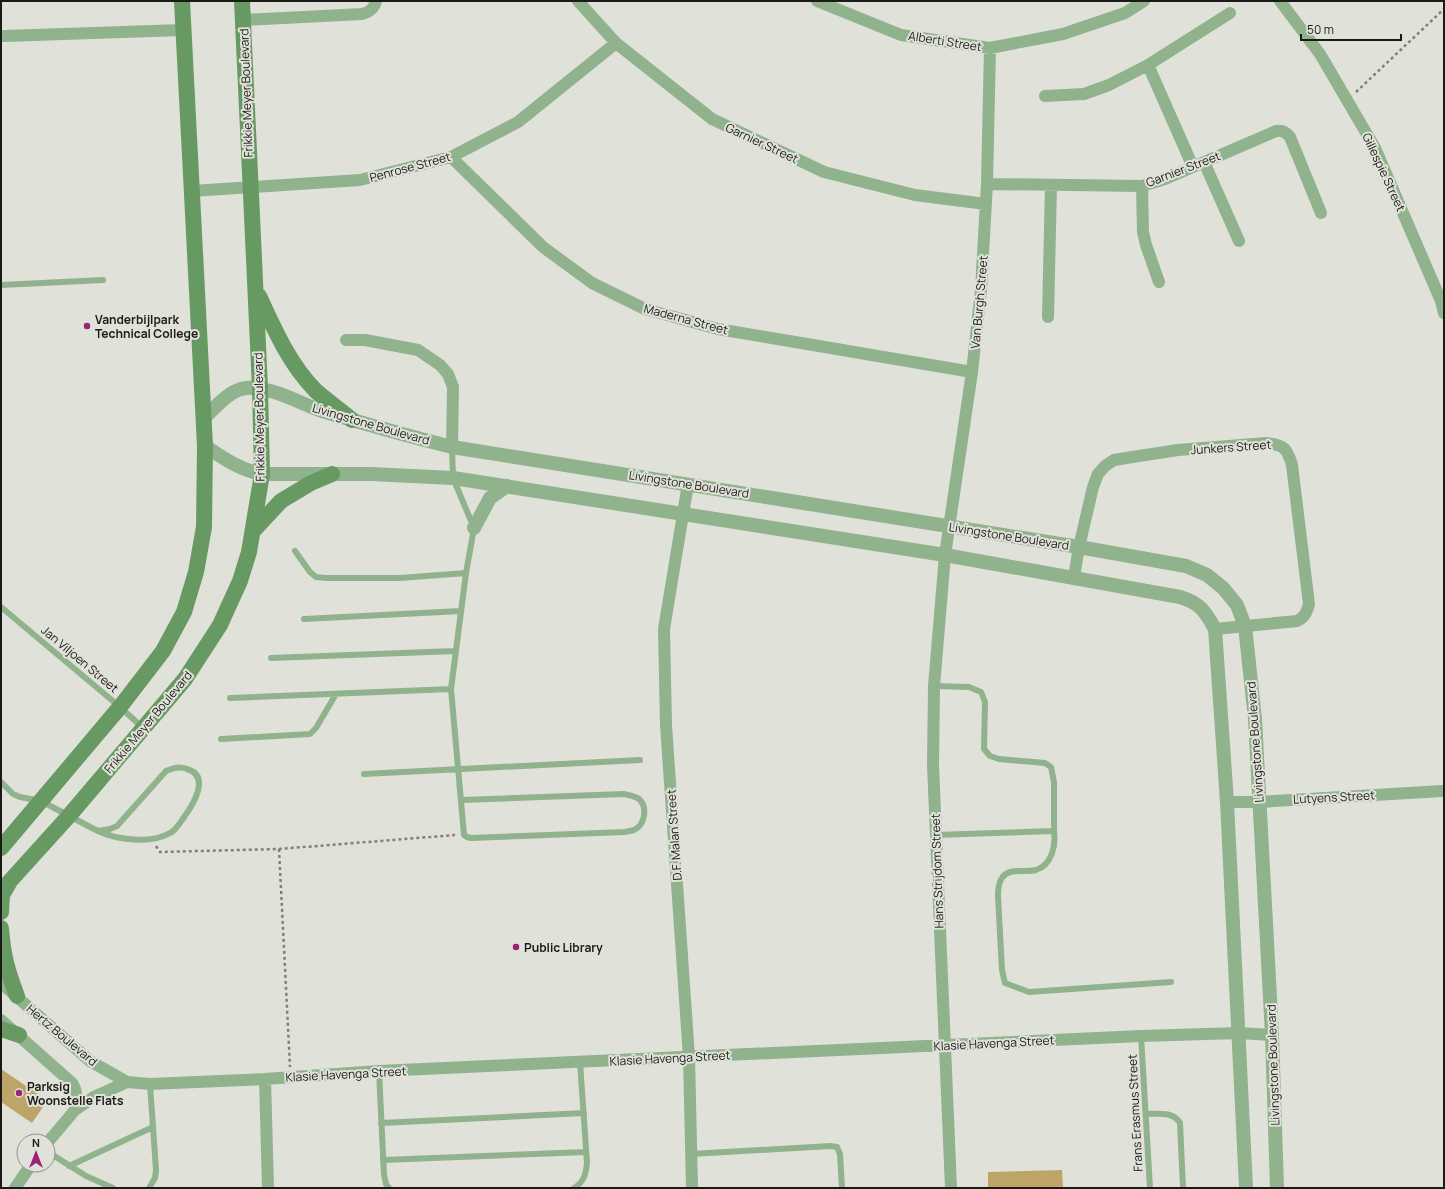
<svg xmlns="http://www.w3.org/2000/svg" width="1445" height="1189" viewBox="0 0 1445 1189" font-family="Manrope,sans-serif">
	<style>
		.building { fill: #bda567 }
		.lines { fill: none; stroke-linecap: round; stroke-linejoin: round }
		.path { stroke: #7f807a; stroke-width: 2.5; stroke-dasharray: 3 3; stroke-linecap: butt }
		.service { stroke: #90b28c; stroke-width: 6 }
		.minor { stroke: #90b28c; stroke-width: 12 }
		.tertiary { stroke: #90b28c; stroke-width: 14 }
		.secondary { stroke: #669a62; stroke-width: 16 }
		.poi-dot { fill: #9b227a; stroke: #e0e2d9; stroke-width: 1.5 }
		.labels { text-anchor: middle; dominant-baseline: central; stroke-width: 4; stroke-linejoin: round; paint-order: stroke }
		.street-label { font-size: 12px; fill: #1a1a17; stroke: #e0e2d9 }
		.poi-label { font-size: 12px; font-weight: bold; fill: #1a1a17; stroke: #e0e2d9; text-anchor: start }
	</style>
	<rect width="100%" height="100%" fill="#e0e2d9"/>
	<path class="building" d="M1,1069L41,1096L39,1100L45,1104L32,1123L1,1102Z
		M1062,1170L1063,1188H988V1172Z"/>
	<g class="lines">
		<path class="path" d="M1356,92L1444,9
			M156,846L160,852L279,849L455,835
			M279,849L290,1067"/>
		<path class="service" d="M1,285L103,280
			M452,447L453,478L474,528L466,573L451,689L464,835L467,837L471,838L625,832C628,831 632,831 634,830C645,825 648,807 639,799C635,796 629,795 624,794L462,800
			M295,551L310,572L316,577L326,578H400L466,573
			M1,607L120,707L143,728
			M304,619L461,611
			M271,658L455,651
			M934,686L969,687L981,692L985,702L984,749L990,756L999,759L1045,763L1051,767L1054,782V831
			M230,698L451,689
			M221,739L310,734L316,728L336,694
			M364,774L640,760
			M1,782L13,794L20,797L41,801L92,828L98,831L110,829L117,826L166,771C173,768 179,766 187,769C211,776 193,805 184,817C180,823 176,830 170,833C151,844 117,840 98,831
			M935,835L1054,831C1056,845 1052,865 1036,870C1025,873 1009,867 1002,878C998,883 998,891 998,896L1002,970L1005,983L1029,992L1171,982
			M1141,1036L1150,1188
			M379,1071L384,1175L386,1184L389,1188
			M1146,1114C1158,1114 1173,1111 1180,1123L1183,1188
			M381,1123L584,1113
			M48,1152L86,1176L113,1188
			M691,1154L830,1146L837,1147L840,1154L842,1188
			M383,1160L586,1152
			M69,1166L153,1127
			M149,1188L155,1178L156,1170L150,1084
			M574,1188C584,1182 586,1174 587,1163L580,1062"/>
		<path class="minor" d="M578,1L616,43L712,119L824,172L915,195L986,204
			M817,1L901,35L990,48L1063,34L1125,13L1144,1
			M1280,1L1320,54L1375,148L1441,301L1444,313
			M242,20L362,14C369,12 374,9 376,1
			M4,36L183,30
			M1148,65L1230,13
			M1045,96L1084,94L1109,85L1148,65L1193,167
			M451,157L543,247L592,283L645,309L718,329L972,372
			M1204,162L1239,241
			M987,184L1142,186L1165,179L1276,131C1282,130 1286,132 1290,137L1321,213
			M1142,186L1143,232L1146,245L1159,282
			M192,191L360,180L451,157L518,122L616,43
			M1048,317L1051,185
			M346,340H365L418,350L440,365L448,374L453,387L452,447
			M688,484L664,629L666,725L689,1057L692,1188
			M1074,577L1079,547L1093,487L1098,474L1105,466L1114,460L1126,458L1178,450L1266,443C1284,445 1287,448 1292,465L1309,604C1307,612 1305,617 1297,621L1215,629
			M1227,802H1259L1442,791
			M1,983L90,1061L127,1082
			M1,1020L72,1083C78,1091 76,1100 75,1110
			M265,1079L268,1188
			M48,1142L75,1110L94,1097L127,1082L150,1084L265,1079L379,1071L1141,1036L1239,1033L1272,1035
			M15,1188L31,1165
			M951,1188L933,765L934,686L945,555L972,372L981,290L987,184L990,48"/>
		<path class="tertiary" d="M204,418C216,407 229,390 246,388C271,386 299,403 322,411C365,424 408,436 452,447L1079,547L1186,566L1207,575L1223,588L1237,605L1245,626L1255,719L1272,1035L1277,1188
			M205,446C223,458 240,470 262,474H371L453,478L945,555L1180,597C1200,603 1205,611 1215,629L1227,802L1246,1188
			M474,528L490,498L507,486"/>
		<path class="secondary" d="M259,296C274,329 290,365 316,391C327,401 341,410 352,420
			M253,531L281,501L311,483L332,474
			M1,848L120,707L163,651L184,612L196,572L204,527L205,446L182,1
			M1,891L68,817L185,679L220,625L240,581L249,552L262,474L260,388L242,1
			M1,912L2,895L9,883
			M1,928C3,955 7,970 17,996
			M1,1029L19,1035"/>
	</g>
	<g class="poi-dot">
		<circle cx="87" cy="326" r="4"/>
		<circle cx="516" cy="947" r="4"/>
		<circle cx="19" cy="1093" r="4"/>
	</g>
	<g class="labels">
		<g class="street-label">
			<text transform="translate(945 41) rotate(9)">Alberti Street</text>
			<text transform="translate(246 93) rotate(-92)">Frikkie Meyer Boulevard</text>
			<text transform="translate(762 143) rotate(25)">Garnier Street</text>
			<text transform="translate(410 167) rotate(-15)">Penrose Street</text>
			<text transform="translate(1183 169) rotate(-21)">Garnier Street</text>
			<text transform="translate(1384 172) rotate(65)">Gillespie Street</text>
			<text transform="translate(979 302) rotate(-85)">Van Burgh Street</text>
			<text transform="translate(686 319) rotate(15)">Maderna Street</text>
			<text transform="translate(259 417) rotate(-91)">Frikkie Meyer Boulevard</text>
			<text transform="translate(371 424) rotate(16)">Livingstone Boulevard</text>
			<text transform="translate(1231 447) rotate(-4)">Junkers Street</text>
			<text transform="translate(689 484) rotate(9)">Livingstone Boulevard</text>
			<text transform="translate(1009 536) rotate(9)">Livingstone Boulevard</text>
			<text transform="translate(80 659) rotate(40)">Jan Viljoen Street</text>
			<text transform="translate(148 722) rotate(-50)">Frikkie Meyer Boulevard</text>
			<text transform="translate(1255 742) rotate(-94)">Livingstone Boulevard</text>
			<text transform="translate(1334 797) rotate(-3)">Lutyens Street</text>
			<text transform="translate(674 835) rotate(-94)">D.F. Malan Street</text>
			<text transform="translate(937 871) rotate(-92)">Hans Strijdom Street</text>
			<text transform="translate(62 1035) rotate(40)">Hertz Boulevard</text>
			<text transform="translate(994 1043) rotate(-3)">Klasie Havenga Street</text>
			<text transform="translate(670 1058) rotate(-3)">Klasie Havenga Street</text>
			<text transform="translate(1273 1065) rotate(-92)">Livingstone Boulevard</text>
			<text transform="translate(346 1074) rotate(-3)">Klasie Havenga Street</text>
			<text transform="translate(1135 1113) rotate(-93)">Frans Erasmus Street</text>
		</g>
		<g class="poi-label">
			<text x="95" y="319">Vanderbijlpark<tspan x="95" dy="14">Technical College</tspan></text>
			<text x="524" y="947">Public Library</text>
			<text x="27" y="1086">Parksig<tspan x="27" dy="14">Woonstelle Flats</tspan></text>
		</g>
	</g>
	<rect width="1445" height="1189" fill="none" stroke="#1a1a17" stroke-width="4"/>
	<g transform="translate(36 1153)"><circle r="19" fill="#e0e2d9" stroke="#91928b"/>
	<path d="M0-3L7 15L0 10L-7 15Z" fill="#9b227a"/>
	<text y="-6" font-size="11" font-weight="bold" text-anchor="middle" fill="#1a1a17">N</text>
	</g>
	<path d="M1301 34v6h100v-6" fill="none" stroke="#1a1a17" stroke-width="2"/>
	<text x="1307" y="34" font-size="12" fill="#1a1a17" stroke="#e0e2d9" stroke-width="3" paint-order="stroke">50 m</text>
</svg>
